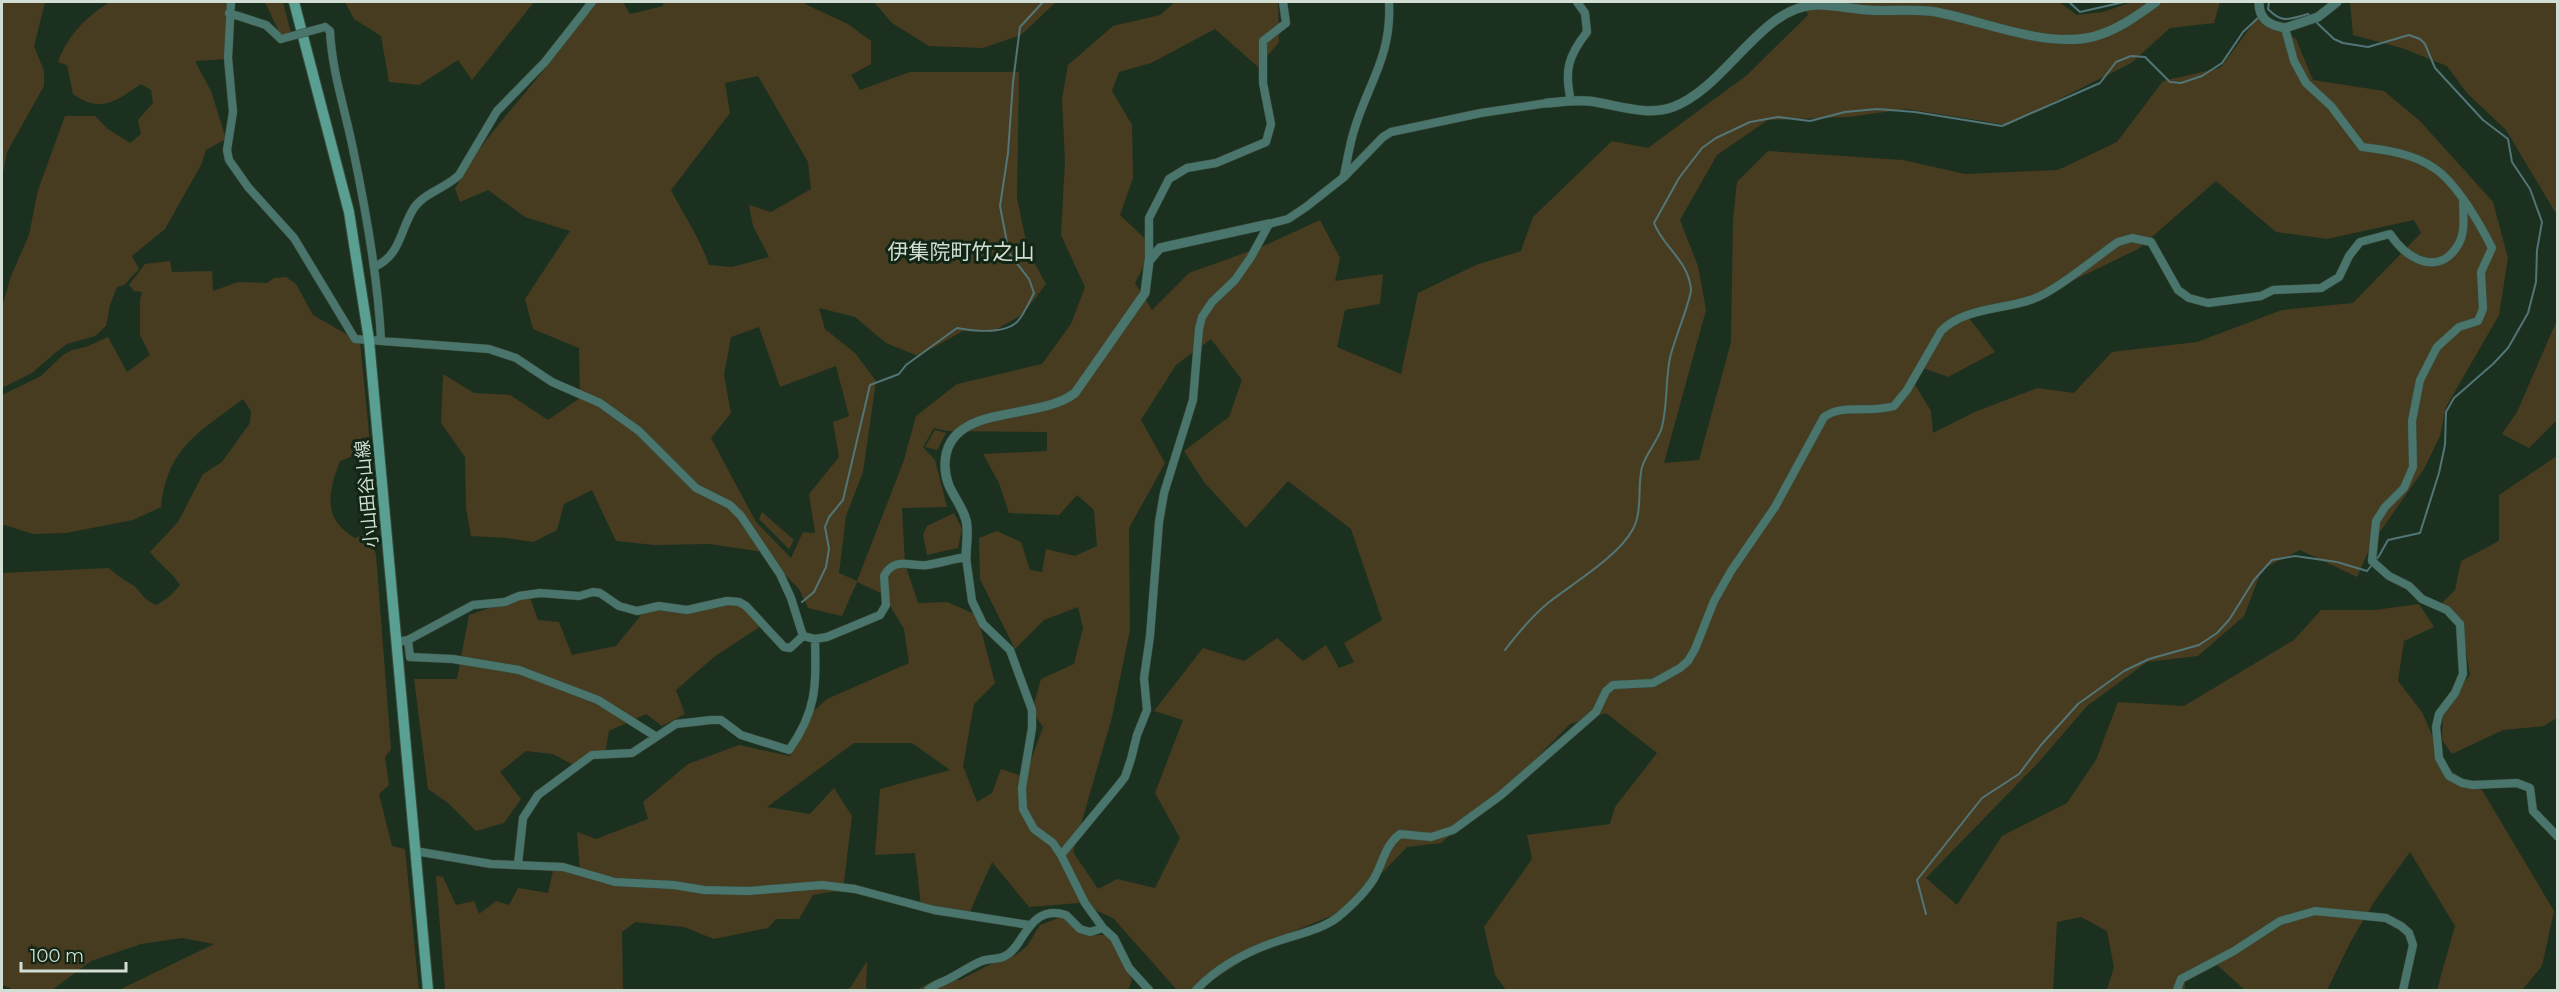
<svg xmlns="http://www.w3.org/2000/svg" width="2559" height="992" viewBox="0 0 2559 992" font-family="Montserrat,'Noto Sans JP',sans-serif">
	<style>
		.green { fill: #483c20; fill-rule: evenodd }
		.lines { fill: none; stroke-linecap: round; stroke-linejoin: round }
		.stream { stroke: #527577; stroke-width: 2 }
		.minor-casing { stroke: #394c3c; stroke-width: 9 }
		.tertiary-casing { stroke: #394c3c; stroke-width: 10 }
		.secondary-casing { stroke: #394c3c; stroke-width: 12 }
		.minor { stroke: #4a756c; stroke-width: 8 }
		.tertiary { stroke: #4a756c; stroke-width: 9 }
		.secondary { stroke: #59a092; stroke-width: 10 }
		.minor-bridge-casing { stroke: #394c3c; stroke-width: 9; stroke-linecap: butt }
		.minor-bridge { stroke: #4a756c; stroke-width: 8 }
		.labels { text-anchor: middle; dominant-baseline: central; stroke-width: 6; stroke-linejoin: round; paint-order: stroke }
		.street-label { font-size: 18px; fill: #d2ded3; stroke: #122615 }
		.quarter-label { font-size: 21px; fill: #d2ded3; stroke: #122615 }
	</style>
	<rect width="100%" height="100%" fill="#1c301f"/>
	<path class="green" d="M2,2H45L34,46L44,71V86L7,152L2,179Z
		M110,2H227L226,59L195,61L211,91L226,139L206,150L201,165L165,229L132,256L139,269L124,285L117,287L110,305L106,326L95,336L67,344L55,353L32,373L2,388V307L11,276L29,235L38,190L65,116H95L108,129L130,143L141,134L138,120L153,103L151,90L141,84C116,101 100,114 73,94L67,65L58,62C67,36 87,16 110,2Z
		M265,2H283L291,33L281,36Z
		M345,2H534L472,80L458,60L419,85L389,82L381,36L354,19Z
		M599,2H623L630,14L663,6V2H807L805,4L848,24L871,41V64L851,75L860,90L910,72H1019L1017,198L1028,251L1046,284L1023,314L992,332L963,331L918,356L886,343L855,317L819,308L825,329L855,353L876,381L863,472L846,516L839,573L857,581L904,460L916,416L957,384L1042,364L1071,324L1085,287L1061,235L1065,161L1062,99L1068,65L1113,26L1160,15L1175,2H1278L1279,42L1258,67L1215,29L1151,63L1119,72L1112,91L1132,125L1133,178L1120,215L1154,247L1135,283L1152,310L1189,273L1261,247L1320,220L1340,258L1335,281L1383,274L1380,304L1345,310L1337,347L1401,374L1418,293L1476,265L1521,251L1533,217L1612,141L1648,148L1747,75L1808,15L1801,2H2059L2077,15L2103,12L2132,2H2220L2214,23L2170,28L2131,63L2008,125L1907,109L1848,117L1768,120L1717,155L1680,220L1698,266L1706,310L1664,463L1699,460L1731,342L1733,219L1737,182L1768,151L1903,160L1965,174L2058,170L2117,142L2163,81L2220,68L2261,13L2296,39L2313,80L2384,91L2420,121L2493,202L2508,258L2499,315L2446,407L2440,436L2424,469L2372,543L2357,577L2300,550L2262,569L2244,616L2198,656L2147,662L2087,706L2038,763L1926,878L1957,905L2002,836L2067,803L2096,760L2118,702L2184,706L2294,640L2321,610H2375L2419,604L2434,627L2404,641L2398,681L2422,712L2447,769L2482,790L2554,911L2542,966L2522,990H2437L2455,926L2410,852L2374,902L2351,941L2327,990H2245L2217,965L2185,981V990H2107L2114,967L2107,931L2081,917L2057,922L2053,990H1506L1495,975L1484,927L1532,859L1527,835L1610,824L1615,807L1657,753L1606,713L1570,724L1510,785L1441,843L1407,847L1346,910L1277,938L1198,990H1177L1113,918L1079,903L1029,907L992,862L969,914L921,906L915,853L875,855L880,789L950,770L912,743H854L767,807L810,814L834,788L852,816L843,890L813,895L799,919H776L768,928L714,939L684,927L635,922L622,932L623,990H445L436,876L443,877L456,905L474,901L479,914L496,901L509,905L518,888L548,893L554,867L580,873L577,832L596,839L648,819L643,802L688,764L739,745L790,756L806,718L827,699L909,663L904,629L883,594L857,582L842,616L808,608L799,589L763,552L710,544L654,545L616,541L592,490L564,504L557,530L533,542L506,538L471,536L466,508L465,457L441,423L443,374L474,393L510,395L548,420L580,398L579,348L533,329L525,299L570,231L525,217L488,190L460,202L455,189C475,149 506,116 535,81C556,56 575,31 593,4ZM758,76L808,162L811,189L771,212L749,205L753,226L769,257L732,267L709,265C700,238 684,216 671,190L730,113L725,83ZM2216,181L2276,232L2327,239L2414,220L2421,233L2353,303L2282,310L2197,342L2112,352L2074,393L2037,388L1977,411L1933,433L1931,411L1914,383L1921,367L1948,377L1995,352L1969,318L2022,305L2138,249ZM759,327L780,387L836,366L849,416L833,422L839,457L809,494L815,533L803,532L791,558L756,522L711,438L731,413L724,375L731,337ZM1211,339L1242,380L1229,417L1184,451L1204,482L1246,528L1288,481L1351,529L1382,620L1344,643L1354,662L1339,668L1326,645L1303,661L1277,638L1244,661L1203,648L1154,711L1183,720L1155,793L1180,838L1155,888L1117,879L1098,889L1073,852L1112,717L1130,630L1129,528L1165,463L1141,420L1176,365ZM934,428L947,431L1047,432V451L983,454L999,483L1009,513L1059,515L1077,495L1094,510L1097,546L1075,556L1046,549L1042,572L1030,570L1021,542L997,531L979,538L980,579L1015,649L1044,620L1078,607L1083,628L1074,664L1041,679L1032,711L1043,727L1025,777L1001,769L992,793L977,802L963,766L974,704L995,683L977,615L947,602L918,603L905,564L902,508L947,507L935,460L923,447Z
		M874,2H1056L1021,35L983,48L929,46L892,23Z
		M2350,2H2557V215L2506,130L2467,93L2447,66L2402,48L2353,35Z
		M170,261L172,272L212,271L213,291L238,282L267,283L274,278L286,277L296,284L313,315L360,342L372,464L353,456L340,461C328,492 322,519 355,538L369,533L376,555L391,749L385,757L389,785L379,794L392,846L405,849L419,990H119L214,944L182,938L141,944L91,961L52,990H15L2,985V573L109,568C117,576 125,580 134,586C143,594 144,601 157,605L170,596L180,585C172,572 159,564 150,552L178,522L203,474L222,462L250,423L251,411L243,399C198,433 168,447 161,507L133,520L66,533L33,534L5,525L2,527V395L41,376L63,355L72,350L86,347L108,337L127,372L150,355L140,335V301L142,292L134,291L129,285L145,264Z
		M2557,320V420L2529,448L2502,434L2517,412Z
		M935,430L946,433L937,450L925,447Z
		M2557,456V718L2544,726L2503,730L2452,754L2442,740L2443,709L2470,675L2462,626L2442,603L2455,590L2461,561L2499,541V495Z
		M762,512L794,540L789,549L759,519Z
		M954,513L962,529L958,548L927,555L923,535L927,526Z
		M529,595L538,620L559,622L572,655L616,646L646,609L692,607L728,600L749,605L761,626L714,657L676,690L685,714L662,726L646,714L609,731L605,753L577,767L553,754L526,751L500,772L521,799L504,823L476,831L448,803L428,789L414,679H457L469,615Z
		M1072,917L1089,935H1110L1132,980L1128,990H916L939,978L960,980L993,963L1016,955L1027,946L1040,925L1059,918Z
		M867,961L866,988L869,990H840L850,988Z"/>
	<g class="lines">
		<path class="stream" d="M2069,2L2080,12L2124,2
			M2269,2L2268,9C2282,24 2290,19 2308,14L2311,17
			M802,602L814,592L826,567L829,549L825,527L829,517L843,500L870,385L899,374L906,365L957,328C974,331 1003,335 1017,322C1024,315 1029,302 1034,293L1029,279L1009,253L1000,206L1008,153L1013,82L1020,27L1043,2
			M1505,650C1518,633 1531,617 1548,603C1572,584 1619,556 1633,529C1643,510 1637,486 1642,467C1646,454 1656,443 1661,430C1668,408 1665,381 1670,358C1673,343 1692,297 1691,289C1688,260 1663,247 1654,223L1679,178L1702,148L1716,138L1750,122L1778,117L1810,121L1845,112L1877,109L1915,112L2002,126L2100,83L2116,62L2131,56L2145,57L2170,82L2181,83L2202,76L2222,63L2243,32L2259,17
			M1926,914L1917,880L1982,798L2019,774L2041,745L2078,704L2124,671L2149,659L2199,645L2217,633L2229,620L2254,580L2272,560L2295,556L2337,562L2367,571L2379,556L2388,540L2420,533L2439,473L2445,445L2446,412L2454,398L2493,364L2508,348L2528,313L2536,282L2537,250L2542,222L2530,189L2512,162L2508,139L2483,120L2435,68L2425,44L2420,39L2409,35L2368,47L2343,43L2334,39L2315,21"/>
		<g class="minor-casing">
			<path id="minor" d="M231,2L228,58L233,112L227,150L229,160L248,187L294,238L355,339L489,349L516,358L552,382L600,403L639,431L696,488L730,505L741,516L780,574L791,598L803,636
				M229,13L266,25L281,39
				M325,27L330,31C332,72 345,109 353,149C366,211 378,276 381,340
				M2285,28L2294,61L2306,83L2331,106L2362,147C2387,150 2414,154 2434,168C2456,182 2480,224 2492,248L2481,272L2483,309L2478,321L2459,327L2437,347L2420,380L2412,421L2413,467L2404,488L2385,507L2376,521L2372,561L2389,576L2409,586L2422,599L2447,610L2460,624L2463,674L2455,693L2439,714L2436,727L2439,758L2449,776L2462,783L2473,785L2517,783L2530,788L2533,811L2558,837
				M1571,101C1564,71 1568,56 1587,32L1585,13L1577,2
				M1344,175C1347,162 1349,148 1353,134C1367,84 1392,58 1389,2
				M1149,261V218L1169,179L1187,168L1216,163L1266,142L1271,124L1263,83V41L1286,23L1283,2
				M374,267C401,256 400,229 414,208C424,193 446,188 459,175L497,111L545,62L592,2
				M803,636L815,639L827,637L880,615L886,605L884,576C894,556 911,567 927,565C940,563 953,559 966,557L972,601L983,624L1010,650L1032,710V728L1022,788L1023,809L1034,829L1053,843L1061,855L1085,903L1103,928L1114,938L1129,968L1149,990
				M408,640L410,657L453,659L519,670L598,700L655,736
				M396,642L408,640L473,605L505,602L519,596L540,593L579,596L593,592L600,593L619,606L637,611L659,606L687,610L727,601L739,602L746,606L784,647L790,648L803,636
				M415,851L491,864L563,867L615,882L674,885L704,890L748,891L822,885L855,889L934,910L1029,925
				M1061,855L1118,786L1125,777L1131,759L1137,735L1147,710L1144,678L1150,636L1159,522L1164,493L1193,400L1199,329L1202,317L1212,302L1235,280L1251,257L1269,224L1288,219L1306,207L1344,177L1383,137L1391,132L1481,113L1547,103
				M518,864L523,818L538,795L592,755L632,753L676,724L711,720H721L741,735L789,750C817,711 816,686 815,639
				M928,990C932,986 935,985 940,983C955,977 967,967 982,961C989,958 998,960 1005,956C1024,948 1028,903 1066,915L1080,929L1090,932L1103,928
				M1196,990C1218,967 1248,951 1278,941C1298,934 1321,930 1338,917C1351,906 1364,894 1373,880C1383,864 1384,846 1400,834L1431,837L1453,830L1501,795L1596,712L1606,691L1613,685L1653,683L1680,668L1688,661L1695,649L1714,601L1731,571L1775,507L1824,417C1843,403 1869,414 1894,406L1907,390L1941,331C1965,307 2003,310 2033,299C2056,291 2096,257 2118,242L2132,238L2151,242L2178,290L2189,298L2208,303L2261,296L2273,290L2321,288L2339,277L2349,256L2360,242L2390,234C2406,258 2438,278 2458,245C2466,232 2463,214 2463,199
				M2177,990L2181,979L2234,951L2280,921L2315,911L2386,918L2401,926L2409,933L2413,945L2403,990"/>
		</g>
		<g class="tertiary-casing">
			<path id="tertiary" d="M2259,2C2259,19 2268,25 2285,28L2318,17L2337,2
				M1547,103C1560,102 1574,100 1588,101C1615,104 1646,117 1673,107C1727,87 1762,4 1818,5C1835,5 1852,9 1868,10C1890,12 1914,8 1936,12C1983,21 2046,48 2092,37C2116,31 2137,16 2156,2
				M966,557C966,546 969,531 966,520C960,499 945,490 945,465C945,402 1038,422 1075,393L1145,293L1149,261L1160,248L1269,224"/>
		</g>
		<g class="secondary-casing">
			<path id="secondary" d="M294,2L349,212L369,340L428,990"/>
		</g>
		<use href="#minor" class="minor"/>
		<use href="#tertiary" class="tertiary"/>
		<use href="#secondary" class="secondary"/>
		<g class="minor-bridge-casing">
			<path id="minor-bridge" d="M281,39L325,27"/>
		</g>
		<use href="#minor-bridge" class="minor-bridge"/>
	</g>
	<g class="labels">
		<g class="street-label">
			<text transform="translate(367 494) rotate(-95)">小山田谷山線</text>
		</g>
		<g class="quarter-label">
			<text x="961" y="251">伊集院町竹之山</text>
		</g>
	</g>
	<rect width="2559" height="992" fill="none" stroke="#d2ded3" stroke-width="6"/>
	<path d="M21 962v9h105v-9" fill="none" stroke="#d2ded3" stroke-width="3"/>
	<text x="30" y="962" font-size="18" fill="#d2ded3" stroke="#122615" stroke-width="4.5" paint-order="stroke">100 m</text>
</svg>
